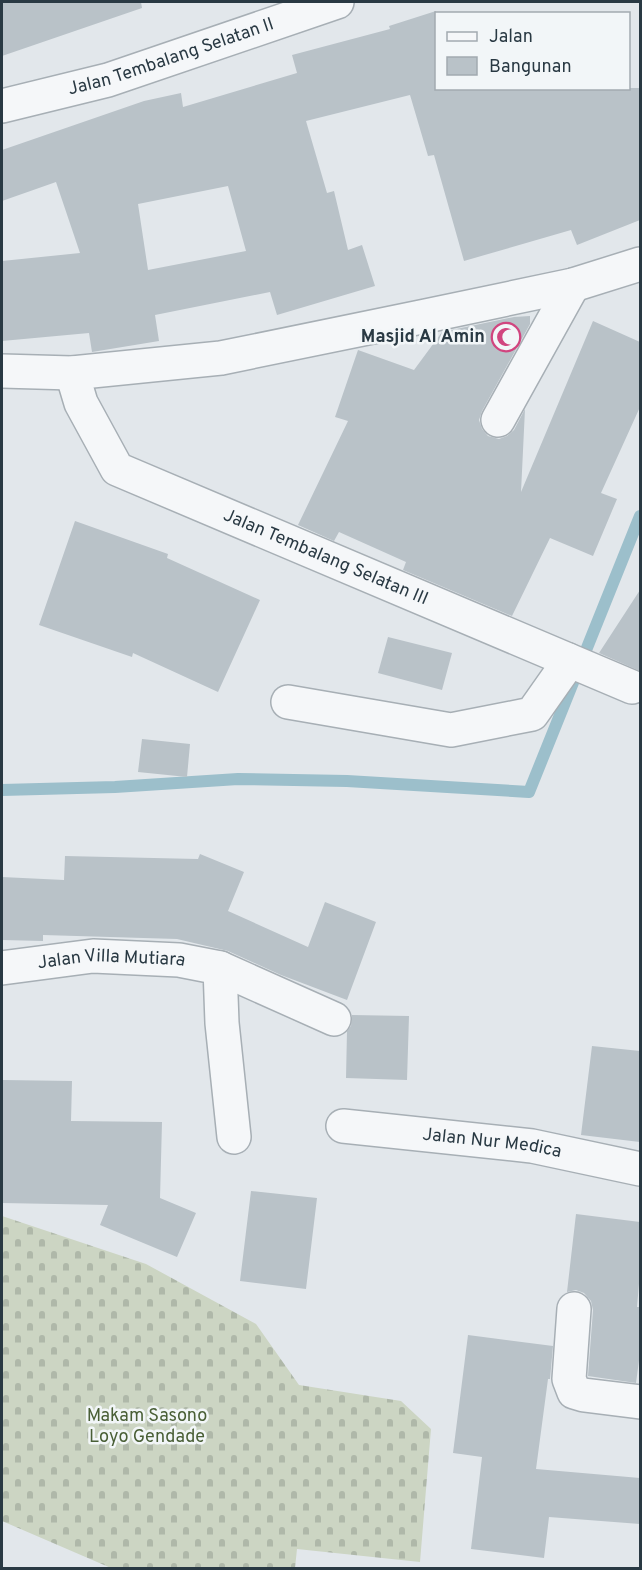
<svg xmlns="http://www.w3.org/2000/svg" width="642" height="1570" viewBox="0 0 642 1570" font-family="Overpass,sans-serif">
	<style>
		.cemetery { fill: url(#cemetery-stones) }
		.lines { fill: none; stroke-linecap: round; stroke-linejoin: round }
		.stream { stroke: #9cbfcb; stroke-width: 12 }
		.building { fill: #b9c2c8; fill-rule: evenodd }
		.minor-casing { stroke: #a7afb5; stroke-width: 36 }
		.minor { stroke: #f5f7f9; stroke-width: 33 }
		.labels { text-anchor: middle; dominant-baseline: central; stroke-width: 5; stroke-linejoin: round; paint-order: stroke }
		.street-label { font-size: 18px; fill: #293943; stroke: #f2f6f8 }
		.poi-label { font-size: 18px; font-weight: bold; fill: #293943; stroke: #f2f6f8; text-anchor: end }
		.park-label { font-size: 18px; fill: #495f36; stroke: #f2f6f8 }
	</style>
	<defs>
		<pattern id="cemetery-stones" width="16" height="16" patternUnits="userSpaceOnUse" patternTransform="scale(1.5)"><rect width="16" height="16" fill="#ccd5c3"/><path d="M2 7V4a2 2 0 0 1 4 0v3zM10 15v-3a2 2 0 0 1 4 0v3z" fill="#afb8a9"/></pattern>
	</defs>
	<rect width="100%" height="100%" fill="#e2e7eb"/>
	<path class="cemetery" d="M2,1216L146,1264L256,1324L299,1385L401,1401L431,1429L420,1562L297,1549L295,1568H111L2,1521Z"/>
	<g class="lines">
		<path class="stream" d="M2,790L115,787L238,779L347,781L529,792L640,516"/>
	</g>
	<path class="building" d="M2,2H141L142,8L2,56Z
		M436,11V88H640V220L577,245L571,230L464,261L434,155L428,156L410,95L306,121L327,193L334,191L348,250L362,245L375,286L277,315L270,292L155,315L159,341L92,352L89,333L2,341V261L80,253L56,182L2,201V150L144,101L181,93L183,107L297,73L292,55L390,29L389,26ZM228,186L246,251L148,270L138,204Z
		M530,316V324L482,411L479,420L482,429L488,436L499,439L507,436L514,430L525,409L521,492L593,321L640,342V407L601,493L617,499L593,556L550,538L512,616L403,570L406,562L339,532L334,541L298,525L348,421L335,417L358,350L414,370L442,332L514,317Z
		M75,521L168,554L167,558L260,600L218,692L133,653L132,657L39,625Z
		M640,590V671L599,653Z
		M388,637L452,653L442,690L378,673Z
		M142,739L190,744L187,777L138,772Z
		M200,854L244,872L228,911L308,947L325,902L376,922L347,1000L281,975L228,951L177,939L43,935V941L2,940V877L64,880L65,856L198,859Z
		M352,1015L409,1016L407,1080L346,1078L347,1031L351,1026Z
		M592,1046L640,1051V1142L581,1135Z
		M3,1080L72,1081L71,1121L162,1122L160,1198L196,1213L177,1257L100,1225L108,1205L2,1203Z
		M251,1191L317,1198L306,1289L240,1281Z
		M576,1214L640,1222V1272L637,1307H640V1353L636,1383L588,1376L593,1310L591,1301L584,1293L576,1290L567,1292Z
		M468,1335L553,1346L550,1379H548L536,1469L640,1478V1524L549,1517L544,1558L471,1549L482,1457L453,1453Z"/>
	<g class="lines">
		<g class="minor-casing">
			<g id="minor">
				<path id="s1" d="M2,106L108,80L337,2"/>
				<path d="M2,371L72,373L221,358L426,316L573,285L640,264"/>
				<path id="s2" d="M72,373L81,403L117,469L632,687"/>
				<path d="M498,420L573,285"/>
				<path d="M288,702L451,730L532,714L563,670L568,660"/>
				<path id="s3" d="M2,968L93,956L179,960L220,968L222,1023L234,1137"/>
				<path d="M220,968L334,1019"/>
				<path id="s4" d="M343,1126L532,1146L640,1169"/>
				<path d="M574,1309L569,1379L574,1392L584,1395L640,1402"/>
			</g>
		</g>
		<use href="#minor" class="minor"/>
	</g>
	<defs>
		<g id="mosque-ring" transform="scale(1.5)"><circle r="9.5" fill="#f2f6f8" stroke="#d1457f" stroke-width="1.5"/><path d="M3.5-4.9A6 6 0 1 0 3.5 4.9A5 5 0 1 1 3.5-4.9Z" fill="#d1457f"/></g>
	</defs>
	<g fill-rule="evenodd">
		<use href="#mosque-ring" x="506" y="337"/>
	</g>
	<g class="labels">
		<g class="street-label">
			<text stroke="none"><textPath href="#s1" startOffset="176">Jalan Tembalang Selatan II</textPath></text>
			<text stroke="none"><textPath href="#s2" startOffset="333">Jalan Tembalang Selatan III</textPath></text>
			<text stroke="none"><textPath href="#s3" startOffset="110">Jalan Villa Mutiara</textPath></text>
			<text stroke="none"><textPath href="#s4" startOffset="150">Jalan Nur Medica</textPath></text>
		</g>
		<g class="poi-label">
			<text x="485" y="337">Masjid Al Amin</text>
		</g>
		<g class="park-label">
			<text x="147" y="1416">Makam Sasono<tspan x="147" dy="21">Loyo Gendade</tspan></text>
		</g>
	</g>
	<rect width="642" height="1570" fill="none" stroke="#293943" stroke-width="6"/>
	<rect x="435" y="12" width="195" height="78" fill="#f2f6f8" stroke="#a2aab0" stroke-width="1.5"/>
	<rect x="447" y="32" width="30" height="9" fill="#f5f7f9" stroke="#a2aab0" stroke-width="1.5"/>
	<text x="489" y="42" font-size="18" fill="#293943">Jalan</text>
	<rect x="447" y="57" width="30" height="18" fill="#b9c2c8" stroke="#a2aab0" stroke-width="1.5"/>
	<text x="489" y="72" font-size="18" fill="#293943">Bangunan</text>
</svg>
